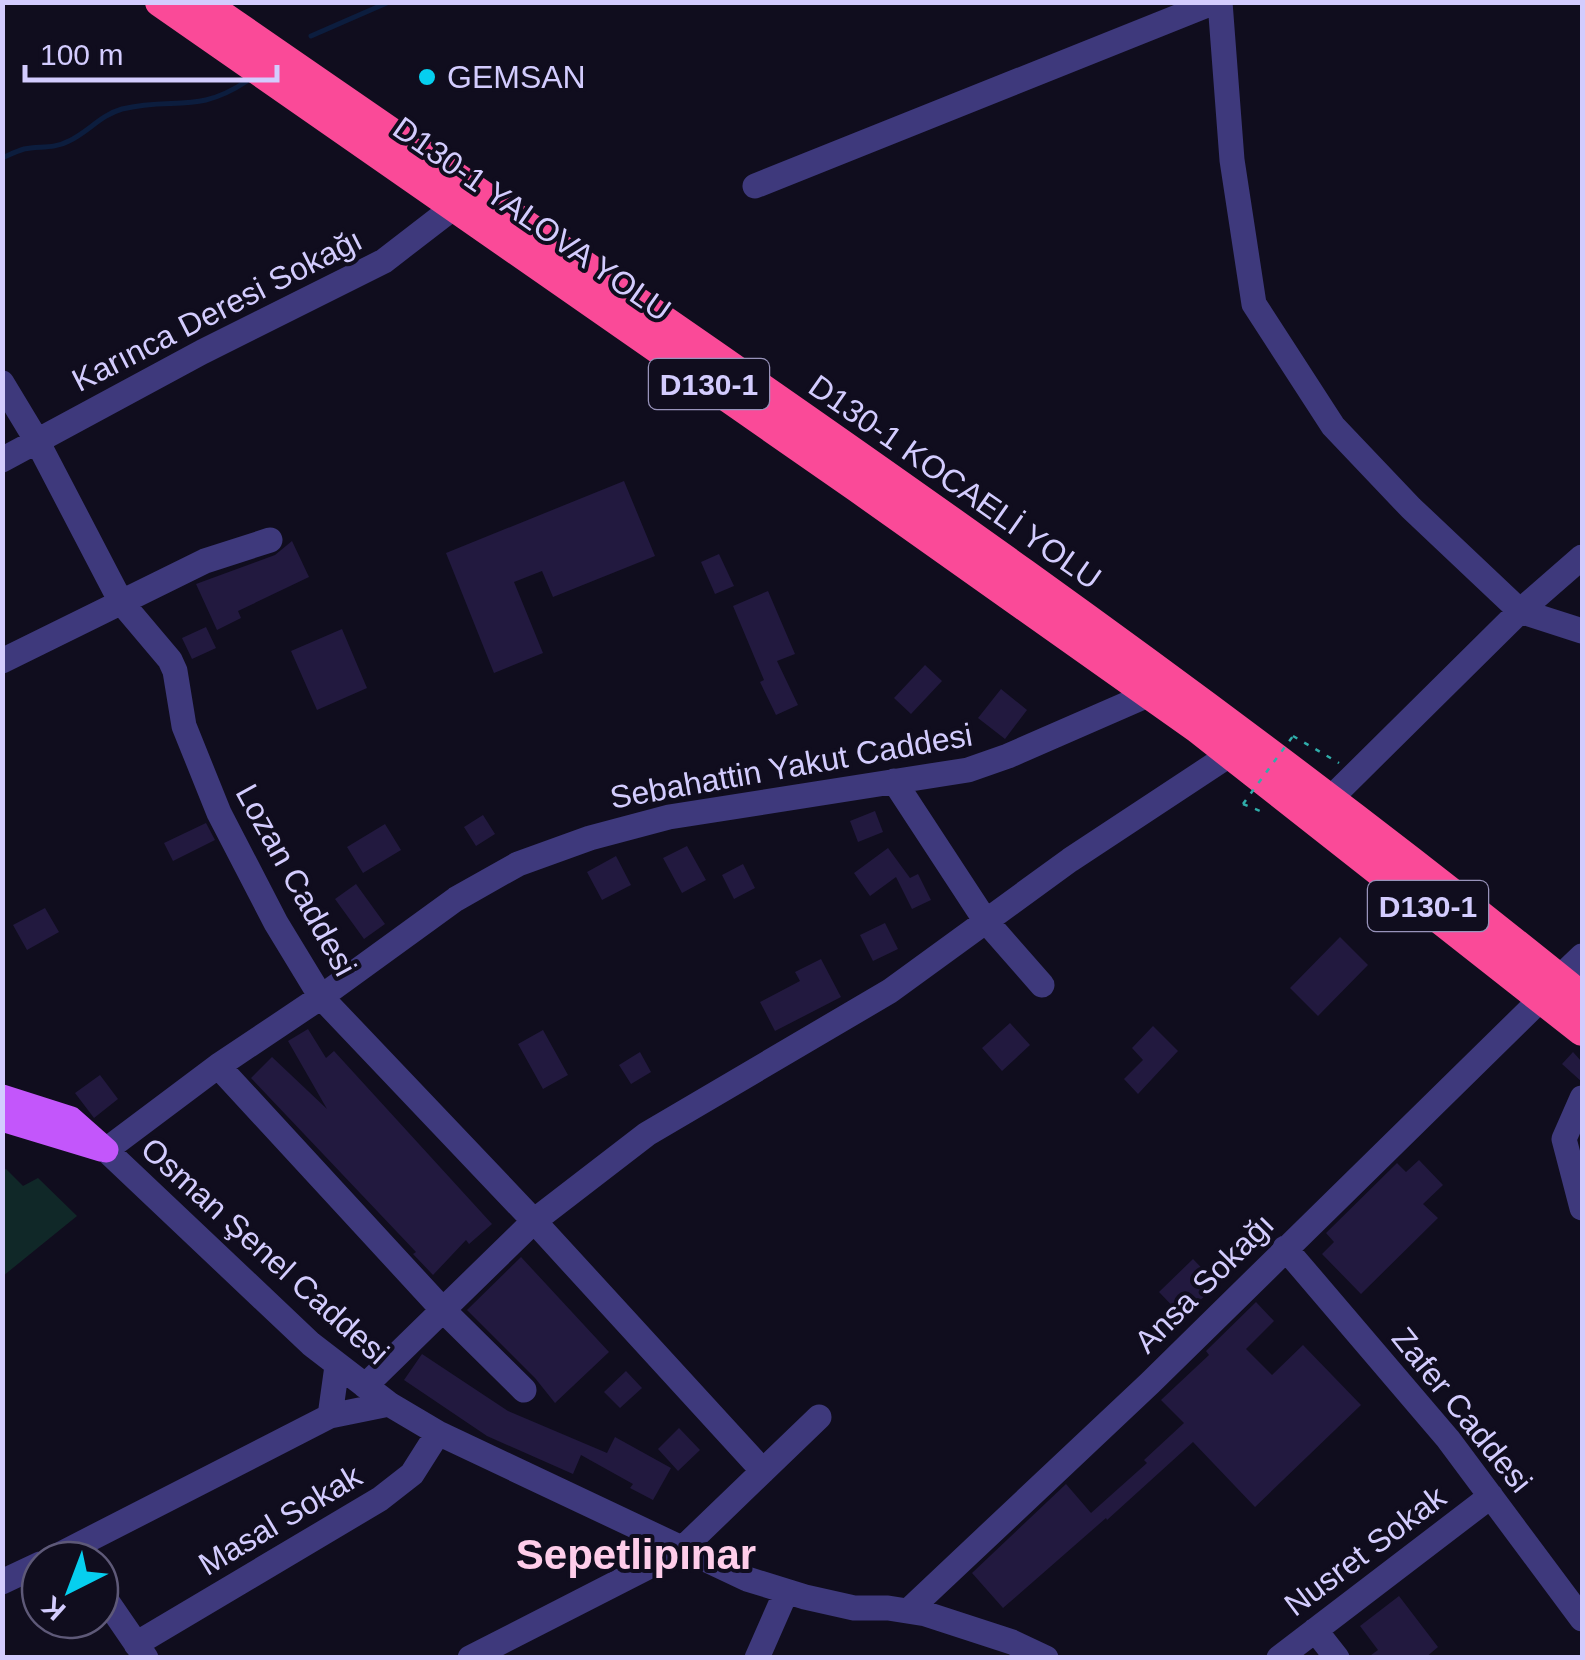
<svg xmlns="http://www.w3.org/2000/svg" width="1585" height="1660" viewBox="0 0 1585 1660" font-family="Arial,sans-serif">
	<style>
		.green { fill: #102828 }
		.lines { fill: none; stroke-linecap: round; stroke-linejoin: round }
		.stream { stroke: #0c1d3e; stroke-width: 5 }
		.building { fill: #22193f }
		.path { stroke: #30adaa; stroke-width: 2.5; stroke-dasharray: 5 8; stroke-linecap: butt }
		.minor { stroke: #3e397c; stroke-width: 25 }
		.major { stroke: #c356fb; stroke-width: 25 }
		.highway { stroke: #fa4a98; stroke-width: 30 }
		.path-bridge { stroke: #30adaa; stroke-width: 2.5; stroke-dasharray: 5 8; stroke-linecap: butt }
		.poi-dot { fill: #06cfef; stroke: #100d1e; stroke-width: 4 }
		.labels { text-anchor: middle; dominant-baseline: central; stroke-width: 8; stroke-linejoin: round; paint-order: stroke }
		.shield { fill: #100d1e; stroke: #9893bb; stroke-width: 2.5 }
		.shield-label { font-size: 30px; font-weight: bold; fill: #d3ccfe }
		.poi-label { font-size: 32px; fill: #d3ccfe; stroke: #100d1e; text-anchor: start }
		.street-label { font-size: 32px; fill: #d3ccfe; stroke: #100d1e }
		.district-label { font-size: 42px; font-weight: bold; fill: #fecdea; stroke: #100d1e }
	</style>
	<rect width="100%" height="100%" fill="#100d1e"/>
	<path class="green" d="M6,1169L23,1186L38,1178L77,1216L3,1276L2,1170Z"/>
	<g class="lines">
		<path class="stream" d="M311,36L389,2
			M2,158C9,155 17,151 24,149C40,146 54,149 69,141C88,132 101,115 122,109C174,96 196,115 247,81"/>
	</g>
	<path class="building" d="M624,481L655,556L553,597L542,571L514,582L543,653L494,673L446,553Z
		M292,541L309,577L238,611L241,618L217,630L196,584L275,555Z
		M719,554L734,586L715,594L701,562Z
		M768,591L795,654L777,661L798,705L776,715L760,682L764,680L733,606Z
		M206,627L216,648L192,659L182,638Z
		M342,629L367,688L317,710L291,651Z
		M925,665L942,681L911,714L894,698Z
		M1001,689L1027,710L1005,739L978,718Z
		M875,811L883,832L858,842L850,821Z
		M483,815L495,834L476,846L464,827Z
		M206,823L215,840L173,861L164,843Z
		M385,824L401,850L363,873L347,847Z
		M687,846L706,880L682,893L663,858Z
		M888,848L910,878L918,874L931,900L912,909L896,877L870,896L854,873Z
		M616,856L631,885L602,900L587,872Z
		M743,864L755,888L734,899L722,875Z
		M356,884L385,924L364,939L335,899Z
		M45,908L59,932L27,950L13,925Z
		M885,923L898,949L873,961L860,935Z
		M1340,937L1368,965L1318,1016L1290,988Z
		M821,959L841,997L775,1031L760,1002L800,981L795,972Z
		M1010,1023L1030,1045L1002,1071L982,1048Z
		M1153,1026L1178,1051L1138,1094L1124,1079L1143,1060L1132,1048Z
		M308,1029L326,1058L334,1051L492,1224L469,1244L466,1240L433,1275L413,1254L416,1252L251,1078L272,1057L327,1109L288,1041Z
		M543,1030L568,1075L543,1089L518,1044Z
		M640,1052L651,1072L631,1084L619,1065Z
		M1573,1052L1582,1062V1082L1562,1064Z
		M100,1075L118,1099L94,1118L75,1093Z
		M1419,1160L1443,1185L1423,1204L1438,1218L1361,1294L1322,1254L1334,1242L1326,1233L1397,1163L1406,1172Z
		M521,1257L609,1352L555,1403L535,1378L467,1310Z
		M1193,1259L1217,1284L1183,1317L1159,1292Z
		M1256,1302L1274,1321L1246,1349L1272,1375L1303,1345L1361,1405L1255,1507L1193,1442L1107,1520L1106,1518L1003,1608L972,1573L1066,1484L1091,1513L1147,1463L1144,1460L1184,1423L1161,1400L1209,1355L1206,1351Z
		M422,1354L508,1411L607,1453L615,1437L671,1468L653,1500L630,1488L633,1484L581,1455L573,1474L487,1436L404,1380Z
		M626,1371L642,1388L620,1408L604,1392Z
		M679,1428L700,1450L678,1471L658,1449Z
		M1399,1596L1438,1647L1425,1658H1367L1378,1650L1360,1626Z"/>
	<g class="lines">
		<path class="path" d="M1293,736L1339,763
			M1243,804L1265,813"/>
		<path class="minor" d="M1220,2L1232,160L1254,304L1333,426L1411,508L1520,611L1582,631
			M755,186L1215,2
			M2,383L37,441L121,602L170,660L175,671L184,726L219,813L276,923L321,997L534,1221L763,1471
			M2,460L202,352L384,261L454,207
			M2,661L205,561L270,540
			M894,781L985,920L1042,985
			M1330,799L1520,611L1582,557
			M1559,978L1582,956
			M218,1066L442,1309L524,1390
			M1582,1098L1564,1139L1582,1208
			M1285,1248L1448,1439L1582,1619
			M337,1366L330,1416L389,1404
			M365,1386L534,1221L647,1134L890,991L1070,860L1223,759
			M49,1560L330,1416
			M2,1582L40,1564
			M100,1591L146,1658
			M908,1611L1150,1383L1542,998
			M1315,1630L1337,1658
			M136,1644L380,1499L412,1474L438,1433
			M470,1658L681,1550L819,1417
			M757,1658L786,1592
			M1046,1658L1012,1642L926,1614L888,1608H854L805,1597L747,1579L438,1433L389,1404L311,1344L106,1150L218,1066L321,997L456,899L518,864L590,838L669,817L968,770L1008,756L1150,694
			M1279,1658L1491,1496"/>
		<path class="major" d="M2,1097L71,1119L106,1150
			M2,1119L101,1149"/>
		<path class="highway" d="M160,2L858,488L1197,728L1582,1031
			M202,2C668,325 1142,639 1582,997"/>
		<path class="path-bridge" d="M1243,804L1293,736"/>
	</g>
	<circle class="poi-dot" cx="427" cy="77" r="10"/>
	<g class="labels">
		<g class="shield">
			<rect x="649" y="359" width="120" height="50" rx="8"/>
			<rect x="1368" y="881" width="120" height="50" rx="8"/>
		</g>
		<g class="shield-label">
			<text x="709" y="384">D130-1</text>
			<text x="1428" y="906">D130-1</text>
		</g>
		<g class="poi-label">
			<text x="447" y="77">GEMSAN</text>
		</g>
		<g class="street-label">
			<text transform="translate(532 219) rotate(35)">D130-1 YALOVA YOLU</text>
			<text transform="translate(217 310) rotate(-27)">Karınca Deresi Sokağı</text>
			<text transform="translate(955 482) rotate(35)">D130-1 KOCAELİ YOLU</text>
			<text transform="translate(791 766) rotate(-10)">Sebahattin Yakut Caddesi</text>
			<text transform="translate(296 880) rotate(61)">Lozan Caddesi</text>
			<text transform="translate(265 1251) rotate(42)">Osman Şenel Caddesi</text>
			<text transform="translate(1204 1283) rotate(-45)">Ansa Sokağı</text>
			<text transform="translate(1462 1410) rotate(51)">Zafer Caddesi</text>
			<text transform="translate(280 1520) rotate(-31)">Masal Sokak</text>
			<text transform="translate(1365 1551) rotate(-37)">Nusret Sokak</text>
		</g>
		<g class="district-label">
			<text x="636" y="1554">Sepetlipınar</text>
		</g>
	</g>
	<rect width="1585" height="1660" fill="none" stroke="#d3ccfe" stroke-width="10"/>
	<g transform="translate(70 1590) rotate(222)"><circle r="48" fill="#100d1e" stroke="#5e5978" stroke-width="2.5"/>
	<path d="M0-8L18 38L0 25L-18 38Z" fill="#06cfef"/>
	<text y="-15" font-size="28" font-weight="bold" text-anchor="middle" fill="#d3ccfe">K</text>
	</g>
	<path d="M25 65v15h252v-15" fill="none" stroke="#d3ccfe" stroke-width="5"/>
	<text x="40" y="65" font-size="30" fill="#d3ccfe" stroke="#100d1e" stroke-width="8" paint-order="stroke">100 m</text>
</svg>
